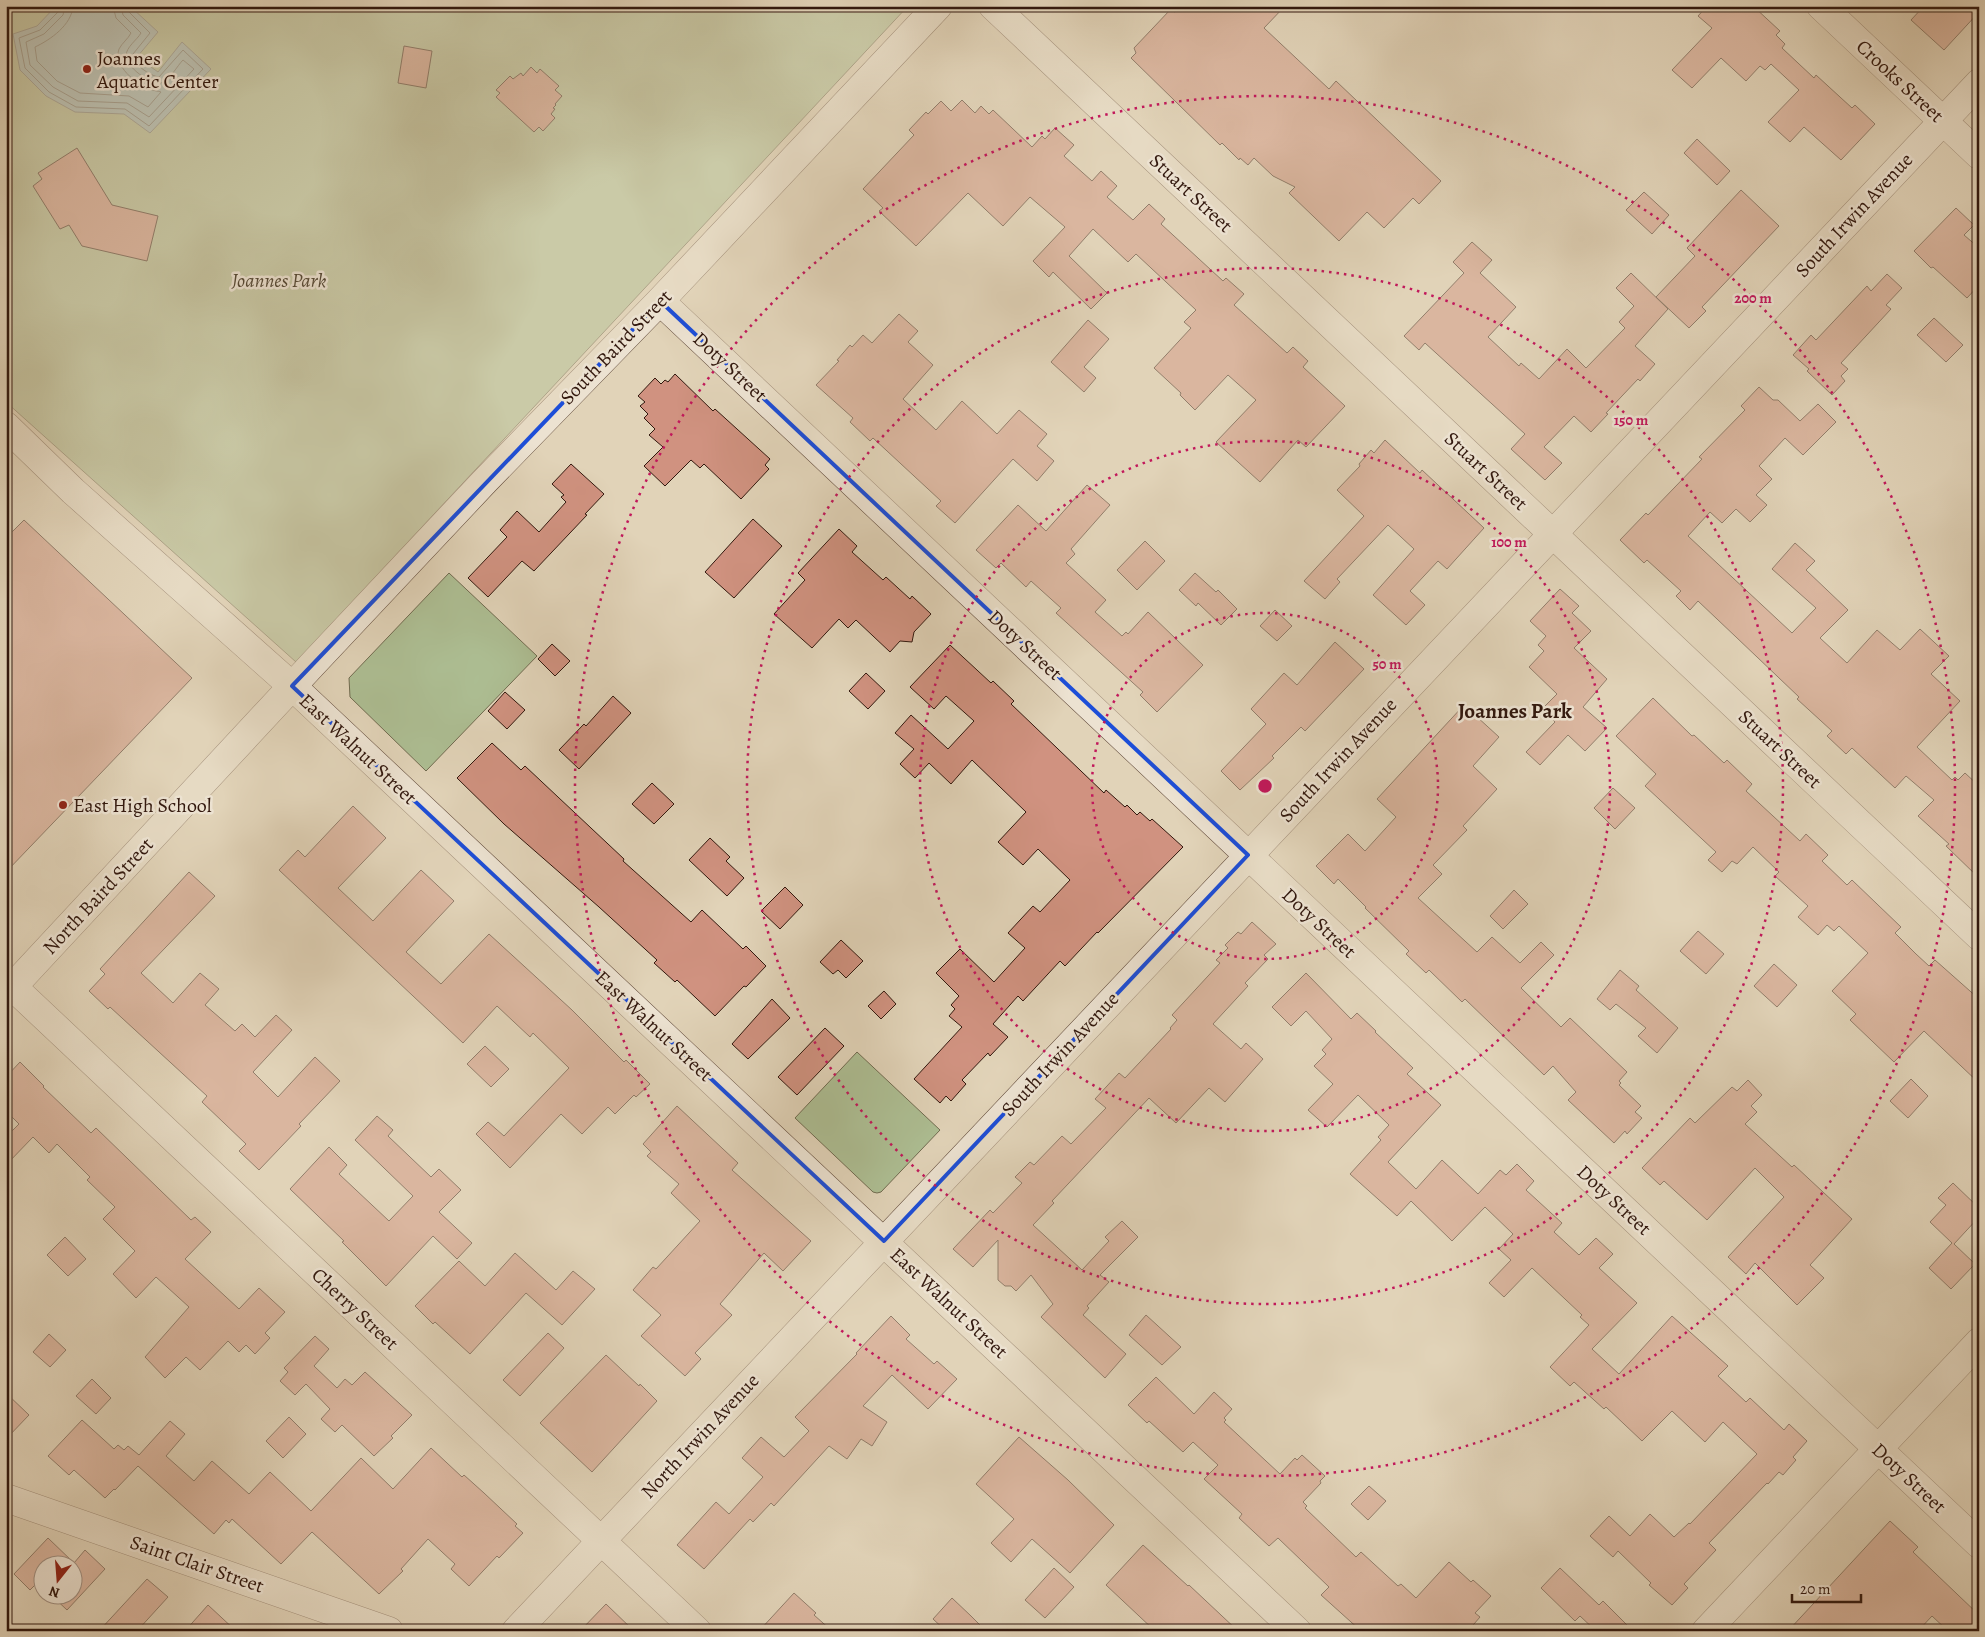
<svg xmlns="http://www.w3.org/2000/svg" width="1985" height="1637" viewBox="0 0 1985 1637" font-family="Alegreya,serif">
	<style>
		.green { fill: #adbe93; stroke: #706b50 }
		.water { fill: #97b6b8; stroke: #6f7774 }
		.lines { fill: none; stroke-linecap: round; stroke-linejoin: round }
		.shore { stroke: #646763; stroke-width: 1 }
		.building { fill: #d09280; stroke: #32180e }
		.minor-casing { stroke: #5e4738; stroke-width: 29 }
		.minor { stroke: #ece2d1; stroke-width: 28 }
		.marked { fill: none; stroke: #1d4ed8; stroke-width: 4; stroke-linejoin: round }
		.ring { fill: none; stroke: #c2185b; stroke-width: 2.5; stroke-dasharray: 2.5 5 }
		.poi-dot { fill: #8f2418; stroke: #ece2d1; stroke-width: 2 }
		.labels { text-anchor: middle; dominant-baseline: central; stroke-width: 5; stroke-linejoin: round; paint-order: stroke }
		.poi-label { font-size: 20px; fill: #32180e; stroke: #ece2d1; text-anchor: start }
		.street-label { font-size: 20px; fill: #32180e; stroke: #ece2d1 }
		.park-label { font-size: 20px; font-style: italic; fill: #574a36; stroke: #ece2d1 }
		.neighbourhood-label { font-size: 21px; font-weight: bold; fill: #32180e; stroke: #ece2d1 }
		.centre { fill: #c2185b; stroke: #ece2d1; stroke-width: 2.5 }
		.ring-label { font-size: 15px; text-anchor: middle; font-weight: bold; fill: #c2185b; stroke: #ece2d1; stroke-width: 5; stroke-linejoin: round; paint-order: stroke }
	</style>
	<rect width="100%" height="100%" fill="#e1d3b8"/>
	<filter id="stains"><feTurbulence type="fractalNoise" baseFrequency=".004" numOctaves="4"/><feColorMatrix values="0 0 0 0 .2 0 0 0 0 .09 0 0 0 0 .02 0 0 0 .5 -.17"/></filter>
	<radialGradient id="worn" r=".72"><stop offset=".6" stop-color="#630" stop-opacity="0"/><stop offset="1" stop-color="#630" stop-opacity=".3"/></radialGradient>
	<path class="green" d="M6,6H908L296,662L6,402Z
		M449,573L537,656L426,771L350,697L349,678Z
		M857,1052L940,1130L881,1192L877,1193L873,1192L795,1118Z"/>
	<path class="water" d="M56,6H133L132,8L158,32L137,57L158,72L182,42L211,69L150,133L124,114L75,112L46,96L20,70L13,34L37,26Z"/>
	<g class="lines">
		<path class="shore" d="M59,6L58,12L40,30L19,38L25,68L49,92L76,107L125,109L149,126L203,69L183,50L159,77C150,76 131,63 133,54L150,33L128,11L127,6
			M65,6L63,15L44,34L26,42L30,65L53,87L78,101L127,103L149,117L194,69L183,60C177,66 170,80 161,83C152,86 125,66 126,56C126,47 137,40 141,33L123,15L121,6
			M73,6C72,25 50,40 35,47L37,61L57,81L80,93L129,96L148,107L161,92C158,91 154,91 150,89C136,84 113,66 119,49C122,43 128,39 131,33L116,18L113,6"/>
	</g>
	<path class="building" d="M1181,6H1285L1264,28L1329,89L1336,81L1441,181L1419,204L1413,198L1384,228L1367,212L1339,241L1289,193L1295,187L1273,176L1254,158L1248,165L1240,158L1239,160L1222,143L1220,145L1131,58L1136,53L1134,48L1170,10L1175,12Z
		M1707,6H1753L1780,31L1776,35L1785,44L1782,48L1814,78L1816,75L1852,108L1855,105L1875,124L1841,160L1804,127L1790,142L1768,122L1799,90L1771,64L1765,70L1760,66L1746,81L1721,58L1692,88L1672,70L1712,28L1698,16Z
		M1924,6H1979V12L1944,50L1911,20Z
		M404,46L432,51L426,88L398,83Z
		M531,67L537,73L540,69L559,86L555,90L562,96L555,104L556,105L553,108L555,109L551,114L555,118L543,131L539,127L534,132L496,97L500,93L496,90L510,76L513,79L521,73L523,76Z
		M962,100L975,113L981,106L989,114L993,110L1032,147L1042,136L1045,139L1055,128L1074,145L1064,156L1092,181L1101,171L1117,186L1107,197L1133,220L1149,204L1165,219L1161,224L1223,281L1226,278L1244,294L1234,305L1287,353L1293,347L1308,361L1303,367L1345,406L1306,447L1298,440L1260,482L1216,442L1256,400L1228,375L1195,410L1180,395L1181,393L1154,368L1191,328L1184,322L1196,310L1136,254L1128,262L1093,229L1069,256L1107,293L1091,309L1053,272L1049,277L1033,261L1065,227L1030,197L1003,226L968,193L916,246L879,211L883,208L863,189L914,135L909,130L926,112L928,114L941,101L951,111Z
		M1697,139L1730,171L1717,185L1684,153Z
		M77,148L112,205L158,216L147,261L82,246L69,225L60,229L33,186L42,179L38,173Z
		M1741,190L1779,226L1702,307L1706,311L1689,328L1656,297L1695,256L1687,248Z
		M1644,192L1669,215L1652,234L1626,210Z
		M1956,208L1974,225L1964,235L1979,248V285L1967,298L1933,267L1931,268L1914,251Z
		M1472,242L1492,260L1480,273L1516,307L1488,337L1519,366L1521,363L1539,379L1567,349L1586,368L1625,328L1619,322L1634,306L1616,288L1631,273L1668,309L1635,346L1655,364L1640,381L1638,379L1606,413L1608,414L1591,432L1574,416L1544,447L1562,463L1545,480L1511,449L1525,434L1425,343L1419,350L1404,336L1464,273L1453,262Z
		M1887,274L1902,288L1886,305L1891,309L1841,363L1848,369L1841,376L1845,381L1832,395L1807,371L1809,369L1793,355L1811,335L1816,340L1867,286L1871,291Z
		M899,314L918,331L908,342L933,365L903,399L936,430L962,401L997,434L1019,410L1047,434L1037,446L1054,461L1037,481L1013,459L955,523L936,506L941,501L873,438L870,441L850,422L853,418L816,385L839,361L837,360L850,345L852,347L863,335L872,343Z
		M1934,318L1963,345L1946,362L1917,335Z
		M1088,320L1109,339L1084,367L1096,378L1084,392L1051,362Z
		M675,374L713,411L715,409L770,459L765,465L769,469L741,499L704,464L700,468L691,460L665,486L644,466L663,447L649,435L655,429L644,418L648,414L640,406L645,402L638,396L655,378L661,384L665,380L668,382Z
		M1759,387L1773,400H1778L1800,421L1818,404L1836,422L1803,455L1785,438L1759,466L1772,479L1756,495L1767,505L1750,522L1736,509L1722,523L1710,512L1688,536L1792,633L1816,608L1772,569L1795,543L1815,561L1806,570L1848,610L1820,638L1847,663L1877,630L1900,650L1920,629L1949,656L1931,674L1960,701L1917,747L1952,780L1955,777L1958,780L1965,773L1979,786V878L1946,846L1949,844L1918,816L1934,800L1906,776L1895,788L1852,748L1846,754L1827,736L1832,731L1797,699L1799,697L1736,637L1698,601L1690,610L1676,596L1681,591L1647,560L1644,563L1620,540L1646,513L1648,515L1702,459L1699,457L1745,410L1741,406Z
		M1385,440L1420,473L1422,470L1484,528L1447,569L1438,561L1410,591L1425,605L1406,625L1373,595L1414,549L1388,525L1337,579L1340,582L1325,599L1304,581L1364,516L1337,490L1360,466L1359,464L1371,450L1374,453Z
		M571,464L604,494L585,514L587,515L534,571L522,561L488,597L468,578L507,537L500,530L517,511L539,532L566,502L561,497L564,495L552,484Z
		M1087,485L1110,505L1071,549L1075,554L1066,563L1106,600L1095,612L1122,636L1126,632L1128,634L1148,612L1203,665L1157,712L1140,695L1143,692L1056,613L1061,608L1031,581L1026,587L1001,563L996,568L976,550L1018,505L1046,531Z
		M753,519L782,546L734,598L705,572Z
		M24,520L192,678L6,872V538Z
		M839,529L857,546L852,552L883,580L886,577L910,599L912,596L931,614L914,632L912,642L900,641L890,652L856,620L848,628L839,619L812,648L774,614L805,580L798,573Z
		M1145,541L1165,561L1137,590L1117,570Z
		M1195,573L1216,592L1218,590L1237,609L1221,625L1198,603L1196,606L1179,590Z
		M1560,589L1579,606L1572,613L1591,631L1574,648L1607,679L1583,707L1607,728L1585,751L1568,735L1540,765L1526,752L1555,722L1542,709L1557,694L1529,667L1544,651L1538,645L1546,636L1530,621Z
		M1275,610L1292,626L1277,641L1260,626Z
		M1335,642L1364,669L1305,731L1301,727L1272,756L1274,758L1240,790L1221,771L1266,724L1251,709L1284,673L1297,685Z
		M552,644L570,661L555,676L538,659Z
		M950,645L991,683L993,681L1014,701L1011,704L1104,793L1106,790L1125,807L1127,805L1137,815L1140,812L1150,821L1152,819L1183,847L1098,933L1097,932L1065,966L1060,961L1023,1001L1018,996L993,1024L1008,1037L990,1056L988,1053L962,1080L966,1084L951,1101L946,1096L940,1103L914,1079L962,1027L949,1016L955,1009L951,1005L959,996L936,973L960,949L994,982L1025,948L1008,933L1033,906L1040,912L1070,880L1038,849L1023,865L998,842L1026,812L972,760L951,784L929,763L915,778L900,764L914,749L895,733L911,715L948,749L974,721L946,696L934,709L910,687Z
		M866,673L885,691L868,709L849,691Z
		M505,692L525,710L507,729L488,711Z
		M613,696L631,713L579,769L559,750L584,724L586,726Z
		M1653,698L1692,736L1694,735L1724,763L1727,760L1752,784L1746,791L1800,841L1806,834L1828,855L1822,861L1847,885L1852,880L1901,927L1895,933L1916,954L1929,966L1935,960L1979,999V1083L1924,1031L1894,1062L1850,1020L1856,1014L1832,991L1868,953L1839,926L1834,931L1827,925L1818,935L1798,917L1808,906L1775,876L1779,872L1753,847L1737,864L1732,861L1722,872L1708,860L1716,852L1645,786L1656,774L1616,736Z
		M1464,705L1499,737L1473,766L1497,789L1463,826L1467,830L1433,865L1442,874L1418,898L1477,952L1492,937L1520,963L1541,942L1554,955L1521,988L1561,1027L1570,1018L1627,1072L1619,1081L1621,1083L1619,1085L1641,1106L1635,1112L1642,1118L1627,1134L1625,1131L1614,1143L1568,1100L1576,1092L1553,1066L1544,1075L1465,999L1462,1002L1429,970L1426,973L1406,954L1409,951L1365,908L1366,907L1338,879L1334,884L1316,866L1348,834L1365,851L1396,817L1377,799Z
		M492,743L521,770L525,766L624,859L623,861L691,922L702,910L743,949L746,946L766,966L746,987L744,986L715,1016L677,980L675,982L654,963L657,960L599,907L504,824L457,778Z
		M652,783L674,804L654,824L632,804Z
		M1613,788L1635,808L1615,829L1594,808Z
		M353,806L386,838L338,888L373,921L421,870L454,901L406,952L441,984L489,934L572,1010L624,1062L626,1060L650,1084L636,1097L634,1095L615,1114L608,1107L582,1134L561,1114L510,1168L476,1134L488,1122L504,1136L569,1068L533,1033L530,1037L497,1006L463,1043L279,870L298,850L305,857Z
		M710,838L730,857L726,861L744,878L727,896L689,860Z
		M189,872L215,896L141,973L173,1003L200,973L219,989L205,1005L235,1031L242,1024L255,1037L276,1015L292,1030L253,1072L278,1097L315,1057L340,1081L299,1124L301,1126L259,1170L239,1151L246,1144L202,1102L207,1096L110,1007L108,1009L89,991L105,974L100,969Z
		M785,887L803,905L780,929L761,911Z
		M1514,890L1528,904L1503,929L1490,916Z
		M1252,922L1276,944L1264,955L1268,959L1245,983L1248,986L1213,1024L1241,1049L1246,1043L1263,1059L1225,1102L1209,1088L1176,1123L1149,1098L1052,1201L1054,1203L1033,1225L1082,1270L1109,1241L1105,1237L1122,1221L1138,1237L1100,1275L1109,1282L1087,1306L1089,1308L1083,1315L1126,1354L1105,1378L1041,1317L1053,1304L1031,1275L1016,1291L1011,1286H1005L998,1280V1240L973,1267L953,1249L990,1210L993,1213L1022,1183L1015,1177L1030,1162L1034,1165L1062,1136L1071,1144L1106,1108L1095,1099L1119,1073L1125,1078L1171,1029L1170,1028L1177,1020L1172,1015L1220,963L1216,960L1228,948L1225,945L1238,932L1241,934Z
		M1698,931L1724,954L1706,974L1680,951Z
		M841,940L863,961L846,978L838,970L833,974L820,962Z
		M1774,964L1797,985L1777,1007L1754,986Z
		M1620,970L1639,986L1636,990L1678,1028L1657,1053L1638,1036L1646,1028L1616,1004L1610,1010L1597,999Z
		M1306,973L1351,1019L1357,1013L1376,1031L1375,1032L1413,1068L1407,1074L1441,1105L1388,1162L1416,1189L1442,1160L1478,1194L1500,1170L1506,1175L1517,1164L1534,1181L1526,1190L1562,1223L1554,1232L1579,1255L1596,1238L1613,1254L1599,1268L1637,1303L1592,1349L1619,1374L1672,1316L1728,1366L1718,1376L1746,1402L1750,1398L1784,1430L1789,1424L1807,1441L1793,1457L1796,1460L1783,1475L1779,1472L1768,1484L1767,1483L1709,1543L1716,1550L1684,1584L1688,1588L1672,1605L1649,1585L1651,1583L1618,1551L1613,1557L1590,1536L1609,1516L1630,1536L1650,1514L1674,1537L1689,1523L1690,1524L1757,1454L1723,1422L1705,1442L1672,1411L1642,1441L1606,1407L1604,1409L1574,1382L1570,1386L1550,1367L1589,1325L1580,1317L1582,1315L1532,1268L1504,1297L1489,1283L1511,1260L1499,1249L1513,1234L1485,1207L1452,1241L1411,1201L1397,1216L1350,1174L1381,1140L1378,1137L1389,1125L1358,1095L1327,1127L1308,1110L1333,1084L1314,1066L1326,1054L1322,1050L1332,1039L1306,1011L1291,1026L1272,1007Z
		M884,991L896,1004L881,1019L868,1006Z
		M772,999L790,1018L748,1059L732,1044Z
		M825,1028L844,1046L797,1095L778,1077Z
		M485,1046L509,1069L491,1087L467,1064Z
		M20,1062L44,1086L43,1087L91,1133L96,1128L191,1220L195,1217L211,1232L185,1259L239,1309L259,1288L285,1312L265,1333L270,1338L255,1354L246,1345L239,1352L228,1341L200,1370L186,1357L165,1378L145,1357L189,1307L156,1277L136,1298L113,1274L135,1251L103,1219L115,1207L87,1180L90,1177L57,1144L49,1153L33,1137L6,1165V1137L19,1124L6,1111V1077Z
		M1911,1079L1928,1096L1908,1118L1890,1101Z
		M1748,1080L1762,1095L1751,1106L1757,1112L1745,1124L1792,1167L1794,1165L1852,1219L1810,1265L1824,1278L1797,1305L1755,1263L1746,1274L1728,1257L1784,1197L1755,1168L1707,1220L1664,1181L1660,1185L1642,1168L1690,1118L1695,1123L1732,1087L1737,1091Z
		M677,1106L738,1163L732,1170L811,1241L783,1271L764,1253L720,1304L732,1315L695,1353L701,1359L685,1376L641,1336L661,1315L633,1290L653,1267L656,1269L700,1221L671,1193L679,1184L647,1156L651,1152L643,1144Z
		M377,1116L393,1130L388,1136L431,1177L439,1169L461,1190L439,1212L472,1243L457,1259L433,1236L386,1286L342,1242L344,1241L290,1189L329,1147L347,1165L339,1174L389,1221L413,1196L355,1140Z
		M1953,1183L1979,1208V1217L1954,1244L1975,1264L1951,1289L1929,1268L1952,1243L1930,1222L1946,1205L1938,1198Z
		M65,1237L86,1259L68,1276L47,1255Z
		M515,1253L556,1290L573,1271L595,1289L562,1325L526,1293L470,1354L435,1322L433,1324L415,1306L459,1261L485,1286Z
		M1146,1315L1181,1347L1162,1365L1129,1335Z
		M891,1316L910,1335L906,1339L934,1364L937,1361L957,1379L928,1409L892,1375L863,1406L887,1422L872,1446L861,1439L847,1459L829,1446L774,1506L771,1503L753,1522L750,1519L704,1569L677,1545L716,1502L729,1514L763,1477L742,1458L761,1437L784,1457L809,1431L795,1417L857,1354L856,1353Z
		M548,1333L564,1348L520,1396L503,1380Z
		M49,1334L66,1350L50,1367L33,1352Z
		M315,1336L329,1349L314,1366L337,1388L345,1379L352,1385L365,1372L412,1415L391,1436L393,1438L374,1456L342,1425L335,1432L321,1419L330,1409L306,1384L295,1395L280,1381L288,1372L284,1368Z
		M606,1355L639,1386L640,1384L657,1401L592,1472L540,1423Z
		M1156,1377L1194,1414L1214,1392L1232,1409L1224,1418L1226,1420L1224,1422L1280,1474L1295,1458L1297,1460L1302,1455L1325,1476L1320,1481L1321,1483L1303,1502L1307,1506L1305,1508L1356,1557L1361,1552L1398,1586L1401,1584L1416,1598L1449,1562L1471,1582L1473,1580L1491,1596L1475,1613L1480,1617L1468,1631H1361L1321,1595L1329,1587L1278,1538L1269,1546L1239,1518L1242,1514L1204,1479L1218,1465L1193,1442L1183,1452L1149,1421L1147,1423L1128,1405Z
		M92,1379L111,1398L96,1414L76,1396Z
		M6,1393L29,1415L6,1439Z
		M289,1417L306,1434L283,1458L266,1441Z
		M82,1420L114,1449L118,1445L124,1450L128,1446L139,1455L170,1421L185,1434L166,1456L194,1481L212,1461L249,1494L270,1472L311,1511L361,1458L393,1489L431,1448L462,1477L464,1475L484,1493L517,1524L515,1526L523,1533L499,1558L497,1556L469,1586L451,1569L455,1564L428,1539L401,1569L403,1571L379,1594L312,1532L281,1564L232,1519L229,1523L226,1520L214,1534L138,1466L115,1490L114,1489L105,1498L74,1470L69,1475L48,1456Z
		M1019,1437L1068,1480L1114,1525L1070,1573L1032,1539L1011,1562L991,1543L1014,1519L976,1484Z
		M1369,1486L1386,1501L1368,1520L1351,1504Z
		M1890,1521L1918,1547L1913,1552L1979,1615V1631H1948L1932,1616L1918,1631H1788Z
		M48,1538L74,1563L85,1550L105,1569L67,1610L50,1594H72V1564H42V1588L37,1583L30,1590L14,1574Z
		M1143,1545L1188,1586L1189,1585L1238,1631H1155L1106,1585Z
		M1054,1568L1074,1587L1045,1618L1025,1600Z
		M1560,1568L1599,1605L1603,1601L1633,1631H1596L1580,1616L1575,1621L1541,1588Z
		M147,1579L168,1597L137,1631H99Z
		M794,1593L816,1613L814,1615L832,1631H759Z
		M952,1598L971,1616L986,1631H946L933,1619Z
		M606,1604L634,1631H580Z
		M208,1605L236,1631H185Z"/>
	<g class="lines">
		<g class="minor-casing">
			<path id="minor" d="M993,6L1979,936
				M1821,6L1979,155
				M660,301L1979,1544
				M6,426L73,491L292,686L1297,1631
				M13,987L697,1631
				M6,994L311,666L484,482L660,301L938,6
				M6,1498L389,1631
				M516,1631L1979,83
				M1706,1631L1979,1342"/>
		</g>
		<use href="#minor" class="minor"/>
	</g>
	<path d="M0 0H1985V1637H0ZM660,301L1248,855L884,1241L292,686Z" fill="#e1d3b8" fill-opacity=".55" fill-rule="evenodd"/>
	<path class="marked" d="M660,301L1248,855L884,1241L292,686Z"/>
	<g class="ring">
		<circle cx="1265" cy="786" r="173"/>
		<circle cx="1265" cy="786" r="345"/>
		<circle cx="1265" cy="786" r="518"/>
		<circle cx="1265" cy="786" r="690"/>
	</g>
	<g class="poi-dot">
		<circle cx="87" cy="69" r="5"/>
		<circle cx="63" cy="805" r="5"/>
	</g>
	<g class="labels">
		<g class="poi-label">
			<text x="97" y="58">Joannes<tspan x="97" dy="23">Aquatic Center</tspan></text>
			<text x="73" y="805">East High School</text>
		</g>
		<g class="street-label">
			<text transform="translate(1900 81) rotate(43)">Crooks Street</text>
			<text transform="translate(1191 193) rotate(43)">Stuart Street</text>
			<text transform="translate(1854 215) rotate(-47)">South Irwin Avenue</text>
			<text transform="translate(616 347) rotate(-46)">South Baird Street</text>
			<text transform="translate(730 367) rotate(43)">Doty Street</text>
			<text transform="translate(1486 471) rotate(43)">Stuart Street</text>
			<text transform="translate(1025 645) rotate(43)">Doty Street</text>
			<text transform="translate(358 749) rotate(43)">East Walnut Street</text>
			<text transform="translate(1780 749) rotate(43)">Stuart Street</text>
			<text transform="translate(1338 760) rotate(-47)">South Irwin Avenue</text>
			<text transform="translate(98 896) rotate(-47)">North Baird Street</text>
			<text transform="translate(1319 923) rotate(43)">Doty Street</text>
			<text transform="translate(654 1026) rotate(43)">East Walnut Street</text>
			<text transform="translate(1060 1054) rotate(-47)">South Irwin Avenue</text>
			<text transform="translate(1614 1200) rotate(43)">Doty Street</text>
			<text transform="translate(949 1303) rotate(43)">East Walnut Street</text>
			<text transform="translate(355 1309) rotate(43)">Cherry Street</text>
			<text transform="translate(700 1436) rotate(-47)">North Irwin Avenue</text>
			<text transform="translate(1909 1478) rotate(43)">Doty Street</text>
			<text transform="translate(197 1564) rotate(19)">Saint Clair Street</text>
		</g>
		<g class="park-label">
			<text x="279" y="280">Joannes Park</text>
		</g>
		<g class="neighbourhood-label">
			<text x="1515" y="711">Joannes Park</text>
		</g>
	</g>
	<circle cx="1265" cy="786" r="8" class="centre"/>
	<g class="ring-label">
		<text x="1753" y="303">200 m</text>
		<text x="1631" y="425">150 m</text>
		<text x="1509" y="547">100 m</text>
		<text x="1387" y="669">50 m</text>
	</g>
	<rect width="1985" height="1637" fill="none" stroke="#e1d3b8" stroke-width="25"/>
	<rect x="8" y="8" width="1970" height="1622" fill="none" stroke="#32180e" stroke-width="2.5"/>
	<rect x="12" y="12" width="1960" height="1612" fill="none" stroke="#32180e"/>
	<g transform="translate(58 1580) rotate(197)"><circle r="24" fill="#ece2d1" stroke="#a29183"/>
	<path d="M0-4L9 19L0 12L-9 19Z" fill="#8f2418"/>
	<text y="-8" font-size="14" font-weight="bold" text-anchor="middle" fill="#32180e">N</text>
	</g>
	<path d="M1792 1594v8h69v-8" fill="none" stroke="#32180e" stroke-width="2.5"/>
	<text x="1800" y="1594" font-size="15" fill="#32180e" stroke="#ece2d1" stroke-width="4" paint-order="stroke">20 m</text>
	<rect width="100%" height="100%" filter="url(#stains)"/>
	<rect width="100%" height="100%" fill="url(#worn)"/>
</svg>
